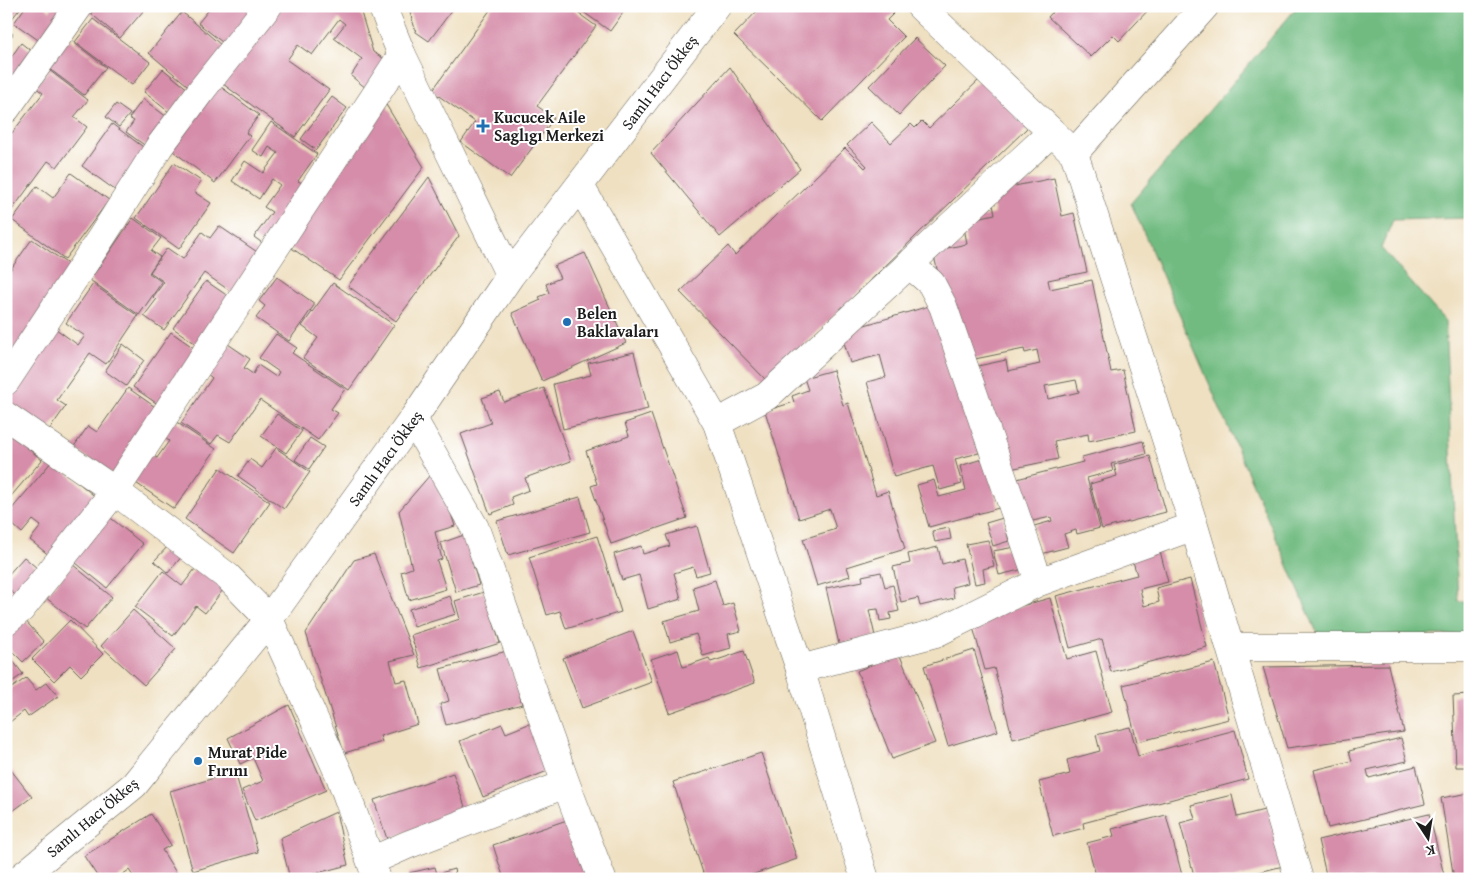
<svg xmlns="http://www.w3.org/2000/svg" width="1476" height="885" viewBox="0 0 1476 885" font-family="'Gentium Book Plus',serif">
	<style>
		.forest { fill: #71bb81; stroke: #466c4e }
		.building { fill: #d58da9; fill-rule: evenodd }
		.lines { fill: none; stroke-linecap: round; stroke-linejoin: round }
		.minor-casing { stroke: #666156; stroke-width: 29 }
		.tertiary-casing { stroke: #666156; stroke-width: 29 }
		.minor { stroke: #fff; stroke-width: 28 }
		.tertiary { stroke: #fff; stroke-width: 28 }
		.poi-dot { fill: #1f6fb2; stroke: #fff; stroke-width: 2 }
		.labels { text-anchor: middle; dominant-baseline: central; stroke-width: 4; stroke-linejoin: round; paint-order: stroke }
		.street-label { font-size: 16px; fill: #1c1c1c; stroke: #fff }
		.poi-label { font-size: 16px; font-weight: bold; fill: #1c1c1c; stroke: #fff; text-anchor: start }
	</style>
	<rect width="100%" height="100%" fill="#fff"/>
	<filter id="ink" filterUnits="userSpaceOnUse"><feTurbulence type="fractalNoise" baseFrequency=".02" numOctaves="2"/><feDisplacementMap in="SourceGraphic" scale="10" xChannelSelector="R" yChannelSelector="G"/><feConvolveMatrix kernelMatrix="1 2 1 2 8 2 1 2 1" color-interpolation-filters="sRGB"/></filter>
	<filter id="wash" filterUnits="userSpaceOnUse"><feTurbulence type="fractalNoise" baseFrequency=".0096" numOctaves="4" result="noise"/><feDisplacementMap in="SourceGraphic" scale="20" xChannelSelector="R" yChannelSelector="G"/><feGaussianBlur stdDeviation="1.12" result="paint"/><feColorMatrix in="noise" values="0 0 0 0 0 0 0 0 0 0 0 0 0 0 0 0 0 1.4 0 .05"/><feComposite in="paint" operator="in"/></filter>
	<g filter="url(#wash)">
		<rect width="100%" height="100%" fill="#efe0c1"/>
		<path class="forest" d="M1298,6H1470V218L1393,220L1381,248L1445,321L1458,601H1470V635H1318L1131,203Z"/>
		<g id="blocks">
			<path class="building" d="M6,6H22L11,20L6,16Z
				M26,6H44L50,11L53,6H66L41,42L14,23Z
				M82,6H142L145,9L120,38Z
				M212,6H261L227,46L198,23Z
				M281,6H359L373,52L386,60L366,88L351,76L362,59L334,38L345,24L339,19L312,55L298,45L287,60L329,90L295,137L223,84Z
				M408,6H455L429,41L416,32Z
				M493,6H568L596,26L537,106L554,118L510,178L461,142L475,122L432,91Z
				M575,6H628L610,31Z
				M762,6H891L896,11L887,20L904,37L822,121L734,35Z
				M1058,6H1152L1119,41L1113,35L1091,57L1048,17Z
				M182,12L227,50L193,90L149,53Z
				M93,19L150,62L132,85L75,42Z
				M6,29L13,34L6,44Z
				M915,38L945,66L899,115L869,86Z
				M69,39L106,67L84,95L47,67Z
				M21,43L35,54L16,82L6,76V56L10,59Z
				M730,67L800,169L720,237L651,153Z
				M163,69L189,90L170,113L144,92Z
				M49,70L88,100L74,117L87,127L57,167L48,161L9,214L6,211V129L12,133L43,93L35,87Z
				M981,78L1028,127L767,381L680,292L728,246L735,255L845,148L865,168L867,166L847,145L871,122L891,143L911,124L915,128L922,121L929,128Z
				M217,84L259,115L246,133L250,136L215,183L165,145Z
				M332,97L347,108L316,150L301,139Z
				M143,99L171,120L150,149L126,132L134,121L129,118Z
				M385,103L424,167L339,280L287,245Z
				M116,104L130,114L119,127L106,117Z
				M271,122L317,154L298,181L304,184L269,248L254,237L272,212L264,207L280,185L272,179L259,199L232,181L245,161L263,173L278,153L269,147L263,157L252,150Z
				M112,124L150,152L119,193L82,166Z
				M174,163L201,181L194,192L211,203L179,249L136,218Z
				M71,173L109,200L65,259L12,220L37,186L53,198Z
				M429,177L459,236L396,321L348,286Z
				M1054,178L1062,216L1074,213L1087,272L1048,280L1050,289L1092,280L1111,372L1123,370L1136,431L1089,441L1088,434L1054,441L1058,459L1010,469L978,366L1006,360L1008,371L1040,364L1037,350L1025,353L1024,349L965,361L943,296L933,251L967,244L963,221L995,214L990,191ZM1076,380L1079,392L1048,399L1045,386Z
				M133,218L161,238L151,251L160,257L149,273L162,282L139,315L90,280Z
				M219,226L263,256L236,295L204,273L164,330L144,316L156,300L153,297L164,282L150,272L167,248L183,259L202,232L210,238Z
				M32,239L72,267L6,372V276Z
				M585,253L626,343L542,381L512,313L541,300L539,297L549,293L546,284L560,278L554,266Z
				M277,277L315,304L289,341L256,318L265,306L259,301Z
				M206,281L235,301L202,348L173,328Z
				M333,283L394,325L349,390L303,358L318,338L302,326Z
				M93,284L138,316L106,364L90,353L57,400L66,406L49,430L6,400V394L48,323L78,345L85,336L66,323Z
				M936,304L979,453L955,459L962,484L940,490L933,466L894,477L867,382L886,377L880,355L850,363L841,332Z
				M171,332L197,350L159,405L133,387Z
				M276,334L297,348L292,353L345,389L331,409L338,413L318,440L260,400L230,442L218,435L211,444L181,423L212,378L205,372L225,342L250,359L244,368L253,374L258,365L276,377L279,372L259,358Z
				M123,344L144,360L126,386L105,371Z
				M634,352L648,409L563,429L553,384L591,375L588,363Z
				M833,370L843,405L848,403L876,495L888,491L905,549L847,567L850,576L817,586L803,539L836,529L830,509L799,519L765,411L794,402L792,396L808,390L804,378Z
				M128,388L161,411L116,477L73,448L88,426L97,432Z
				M544,388L571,461L525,478L529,490L511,497L513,505L490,514L461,434L491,423L482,398L500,392L504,402Z
				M277,414L302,431L286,453L261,436Z
				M651,414L687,518L611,544L591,486L597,484L586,451L629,436L625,423Z
				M172,419L216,449L174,509L130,479L149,453L157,458L169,441L161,435Z
				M6,430L42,460L6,502Z
				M310,438L324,447L309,469L295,460Z
				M1143,441L1146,454L1111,464L1113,471L1087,478L1100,528L1077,534L1076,530L1064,534L1068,547L1041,554L1034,526L1052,521L1051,517L1028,522L1017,479L1083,462L1082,457Z
				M276,448L310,472L284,509L238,476L250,459L262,468Z
				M1150,456L1166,512L1102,529L1090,484L1117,476L1114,465Z
				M985,458L999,508L929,527L917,485L934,480L939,497L966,490L960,466Z
				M52,461L98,499L50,556L30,540L41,526L33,520L22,533L12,524L6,532V516Z
				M220,468L270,502L234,553L185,519Z
				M436,468L455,526L435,532L442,559L437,561L446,589L409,600L401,572L412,568L399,511Z
				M580,497L590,532L508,555L497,521Z
				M107,515L143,544L107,588L71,559Z
				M1003,518L1009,541L993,546L986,523Z
				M697,526L710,572L696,576L693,567L674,573L681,599L648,609L639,575L622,580L614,554L641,546L643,554L670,546L666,535Z
				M949,528L951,539L935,542L932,531Z
				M464,535L479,585L456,592L441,543Z
				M597,536L621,612L566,629L560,611L547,615L529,557Z
				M988,540L994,566L983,569L985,582L975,584L966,544Z
				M170,544L183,555L168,573L154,561Z
				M938,547L942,564L962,559L968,583L952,587L954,598L920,606L918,598L901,602L893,567L910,563L908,554Z
				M1015,547L1020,570L999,575L993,551Z
				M1160,551L1168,582L1140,589L1144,606L1159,602L1156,588L1190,579L1207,647L1111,672L1102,639L1070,648L1056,596L1137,575L1132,558Z
				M374,554L414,655L390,661L396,682L406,680L418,724L380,736L382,742L344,753L306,633L354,560Z
				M24,557L44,574L21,600L6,587V577Z
				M72,564L112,597L85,629L45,597Z
				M198,565L226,586L205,613L196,606L173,636L135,607L163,571L182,586Z
				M881,572L885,587L893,585L899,611L890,613L891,619L880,621L878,609L869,610L875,636L839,644L826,588L863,581L862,576Z
				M715,580L723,606L733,603L741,631L728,634L731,648L703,656L696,634L670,642L664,621L699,611L693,587Z
				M484,592L500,643L421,668L411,635L460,619L455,601Z
				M450,596L456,614L414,627L409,609Z
				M1050,598L1067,659L1096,651L1112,712L1013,739L994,668L985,670L971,620Z
				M133,610L176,649L144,685L101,646Z
				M24,619L44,642L23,662L6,645V636Z
				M70,620L103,654L81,676L70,665L54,681L32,659Z
				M633,631L652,682L582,708L563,658Z
				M678,650L683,667L709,658L711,662L744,651L755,683L669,713L651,659Z
				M974,650L998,731L948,746L924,666Z
				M507,651L522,704L446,725L440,704L449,701L440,669Z
				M6,652L23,674L6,686Z
				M899,653L935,743L892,759L857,671Z
				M1214,662L1229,719L1137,742L1123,685Z
				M1388,665L1404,732L1287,748L1263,667Z
				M26,678L36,690L47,682L58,696L28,717L24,711L6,725V692Z
				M1470,695V767H1456L1453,696Z
				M289,705L326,790L255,821L242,790L263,781L253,758L240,764L228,738Z
				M531,723L550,770L483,797L460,741L502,724L506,733Z
				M1130,727L1138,756L1235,730L1248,779L1083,823L1084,828L1053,836L1039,782L1070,774L1067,760L1100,751L1096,735Z
				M1401,738L1407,761L1367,770L1369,778L1416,766L1425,804L1328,828L1314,770L1352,761L1349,751Z
				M761,753L797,859L740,879H705L673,782Z
				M11,770L32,797L6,816V773Z
				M235,772L258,852L193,871L170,791Z
				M453,773L467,812L387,839L374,800Z
				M1470,793V879H1454L1441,798Z
				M1232,795L1237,817L1268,809L1283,866L1232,879H1195L1180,823L1195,819L1191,805Z
				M336,812L348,865L313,874L315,879H290L280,838Z
				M151,814L171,845L162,850L180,879H135L129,870L116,879H99L84,856Z
				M1429,814L1445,879H1327L1318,840Z
				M1166,815L1183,879H1097L1087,843L1114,836L1112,829Z
				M567,820L587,879H504L493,845Z
				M435,867L437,874L454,869L456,879H410L409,873Z"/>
		</g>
	</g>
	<g filter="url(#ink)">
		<use href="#blocks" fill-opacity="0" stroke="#666156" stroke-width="1"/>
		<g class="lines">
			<g class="minor-casing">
				<path id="minor" d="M920,6L1074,153L1194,526L1299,879
					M6,109L79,6
					M1074,153L1205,6
					M909,264L931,283L943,306L1039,582
					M6,381L101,238L159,147L200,92L268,6
					M6,416L115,491L228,577L269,619L340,776L377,879
					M413,419L475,528L566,784L602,879
					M717,423L767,396L1052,132
					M6,621L21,609L115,491L402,55
					M1230,647H1470
					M800,669L936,633L1039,582L1194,526
					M371,861L407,845L566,784"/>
			</g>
			<g class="tertiary-casing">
				<path id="tertiary" d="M382,6L402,55L510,276
					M580,186L717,423L800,669L865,879
					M19,879L134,785L269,619L413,419L510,276L717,6"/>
			</g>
			<use href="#minor" class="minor"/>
			<use href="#tertiary" class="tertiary"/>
		</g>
	</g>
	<g class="poi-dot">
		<path d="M480.5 118.5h5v5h5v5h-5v5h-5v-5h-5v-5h5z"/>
		<circle cx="567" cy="322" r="5"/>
		<circle cx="198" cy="761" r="5"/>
	</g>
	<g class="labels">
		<g class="street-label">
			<text transform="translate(659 82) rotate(-53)">Samlı Hacı Ökkeş</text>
			<text transform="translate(385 458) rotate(-54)">Samlı Hacı Ökkeş</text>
			<text transform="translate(92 817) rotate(-40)">Samlı Hacı Ökkeş</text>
		</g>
		<g class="poi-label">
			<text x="494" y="117">Kucucek Aile<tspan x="494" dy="18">Saglıgı Merkezi</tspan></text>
			<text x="577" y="313">Belen<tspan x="577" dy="18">Baklavaları</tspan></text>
			<text x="208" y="752">Murat Pide<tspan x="208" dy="18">Fırını</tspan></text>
		</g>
	</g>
	<rect width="1476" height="885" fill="none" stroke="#fff" stroke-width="25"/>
	<g transform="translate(1428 838) rotate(168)" stroke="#ffffff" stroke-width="4" paint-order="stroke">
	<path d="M0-4L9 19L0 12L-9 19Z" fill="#1c1c1c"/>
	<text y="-8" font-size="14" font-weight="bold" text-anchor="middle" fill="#1c1c1c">K</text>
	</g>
</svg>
